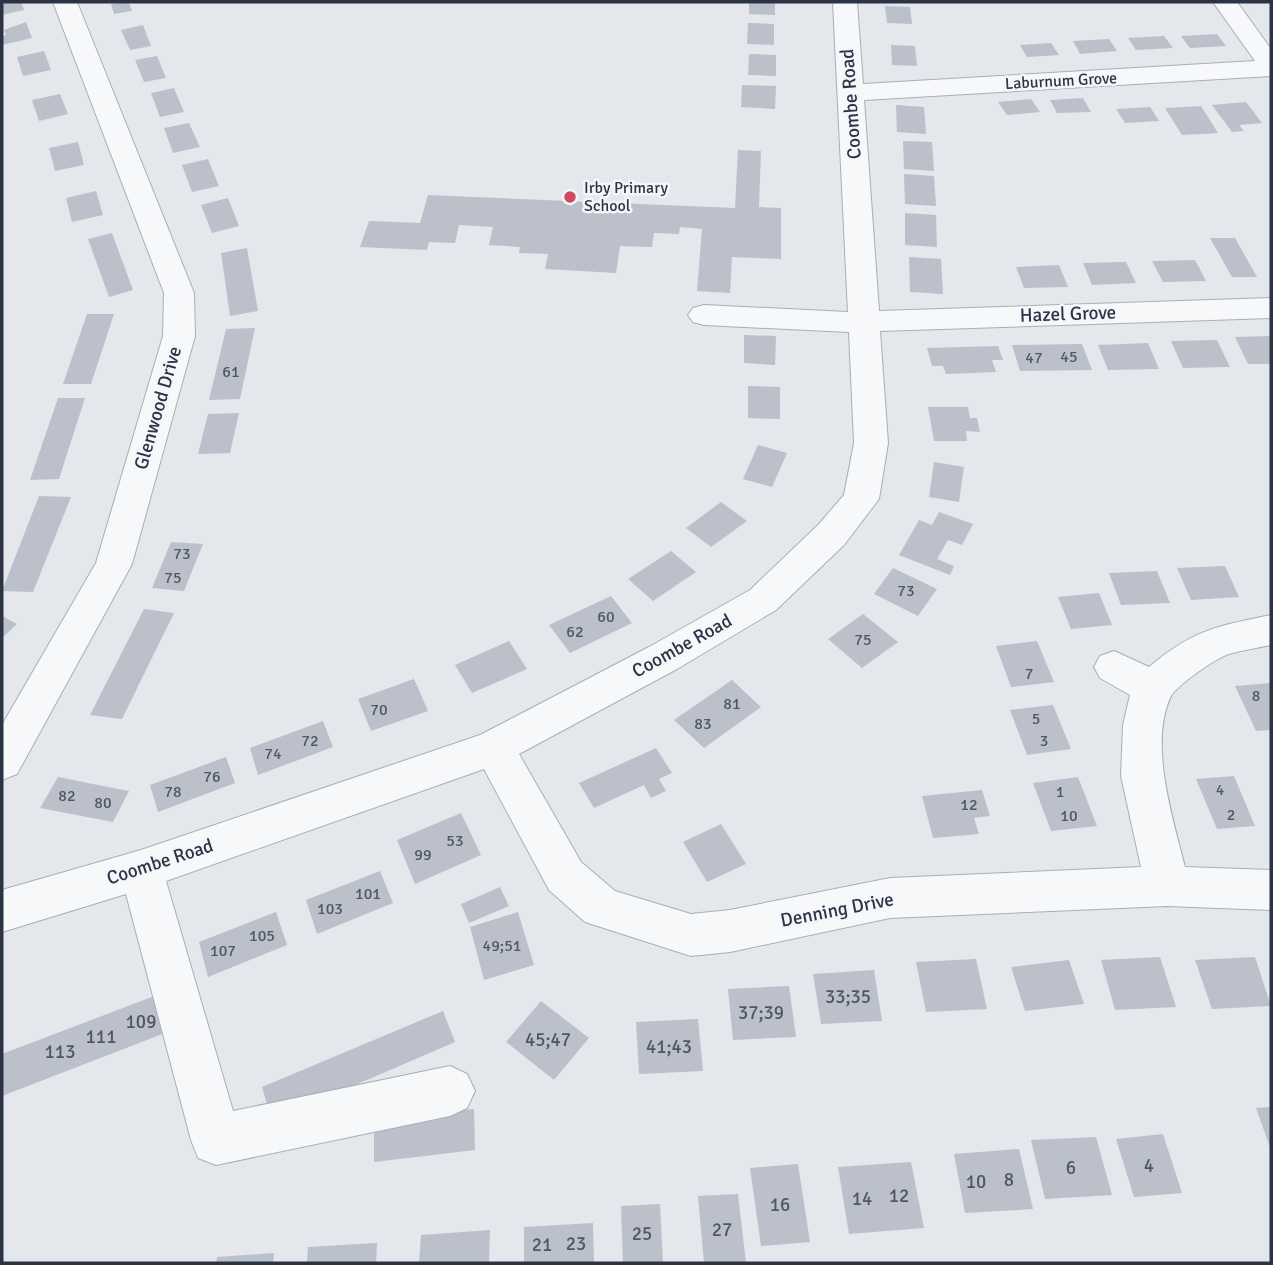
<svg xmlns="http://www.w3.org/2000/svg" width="1273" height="1265" viewBox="0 0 1273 1265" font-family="Signika,sans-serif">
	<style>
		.building { fill: #bbc0ca }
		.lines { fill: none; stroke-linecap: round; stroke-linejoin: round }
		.minor-casing { stroke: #a9aeb7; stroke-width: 2 }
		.minor { fill: #f7f8fa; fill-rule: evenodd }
		.poi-dot { fill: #d1495b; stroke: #f4f6f9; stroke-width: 2.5 }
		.labels { text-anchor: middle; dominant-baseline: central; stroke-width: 5; stroke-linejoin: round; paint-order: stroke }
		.far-street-label { font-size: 16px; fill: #2b3445; stroke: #f4f6f9 }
		.far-poi-label { font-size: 16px; fill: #2b3445; stroke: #f4f6f9; text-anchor: start }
		.number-label { font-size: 16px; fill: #4f5766 }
		.street-label { font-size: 19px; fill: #2b3445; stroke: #f4f6f9 }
		.near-number-label { font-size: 19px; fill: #4f5766 }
	</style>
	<rect width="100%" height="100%" fill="#e4e7ec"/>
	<path class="building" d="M2,2H21L24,10L2,15Z
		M129,2L132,11L114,14L111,4Z
		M749,2H775V15L749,14Z
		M885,6L910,7L912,24L887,23Z
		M26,22L32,38L2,45V36L6,35L4,30Z
		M748,23L774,24V45L747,44Z
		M143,25L151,46L130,50L121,30Z
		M1217,34L1226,46L1190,48L1181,36Z
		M1164,36L1173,48L1136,50L1128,38Z
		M1109,39L1117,51L1080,54L1073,41Z
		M1051,43L1059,55L1027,57L1020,45Z
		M891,45L915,46L917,66L892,65Z
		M44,51L51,70L23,76L17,57Z
		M749,54L776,55V76L748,75Z
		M157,56L166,78L144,82L135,60Z
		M742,85L776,86L775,109L741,107Z
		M174,88L184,112L160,117L151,93Z
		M60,94L68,114L39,121L32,100Z
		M1083,98L1091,112L1057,113L1050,100Z
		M1031,99L1040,112L1007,115L998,102Z
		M1246,102L1262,123L1239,125L1244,131L1232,132L1212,105Z
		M896,105L924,107L926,134L897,132Z
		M1201,106L1218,133L1182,135L1165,108Z
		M1150,107L1159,121L1125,123L1116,109Z
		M189,123L200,147L173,153L164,128Z
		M903,141L932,142L934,171L904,169Z
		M78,142L84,165L55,171L49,148Z
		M738,150L761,151L759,207L781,208V259L732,257L730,293L697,291L702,229L680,227L679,234L654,233L652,247L620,246L616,273L545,269L548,254L519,253L520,247L489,245L493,227L459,225L455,243L429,242L427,250L360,247L369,221L420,223L428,195L735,208Z
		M208,159L219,186L192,192L182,165Z
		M904,174L934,176L936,206L905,204Z
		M96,191L103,215L72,222L66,198Z
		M228,198L239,226L212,233L201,205Z
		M905,213L936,215L937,247L905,245Z
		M112,233L133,290L109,297L88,239Z
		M1210,238H1235L1257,277H1232Z
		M247,248L258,311L230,316L221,253Z
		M909,257L941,259L943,294L910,292Z
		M1195,260L1206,281L1163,282L1152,261Z
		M1126,262L1136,283L1092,285L1083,263Z
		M1059,265L1068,287L1024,288L1016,267Z
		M87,314H114L91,384H63Z
		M255,328L240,399L209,400L226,329Z
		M744,335L776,336L775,365L744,363Z
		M1271,336V364H1248L1235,337Z
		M1217,340L1230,367L1183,368L1171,341Z
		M1148,343L1159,369L1108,370L1098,345Z
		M1082,344L1092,370L1020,371L1012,345Z
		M998,346L1003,360H992L996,372L972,373L946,374L943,366H932L927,348Z
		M748,386L780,387V419L748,418Z
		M58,398H85L59,479L30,480Z
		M928,407H968L970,418H977L980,432L966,431L967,441H934Z
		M239,413L230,453L198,454L208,414Z
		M758,445L787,453L772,487L743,479Z
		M934,462L964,467L959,502L929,497Z
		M39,496L71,497L33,592L2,591Z
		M721,502L747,521L711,547L686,528Z
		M939,512L973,524L962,545L948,540L937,559L954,566L950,575L899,555L919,520L932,525Z
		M171,542L203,544L184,591L152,588Z
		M671,551L696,572L653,601L628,579Z
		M1225,566L1239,597L1191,600L1177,568Z
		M893,568L937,589L918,616L874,594Z
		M1157,571L1170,603L1121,605L1109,573Z
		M1099,593L1112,625L1071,629L1058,597Z
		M611,596L632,623L570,653L549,625Z
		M144,609L174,613L122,719L90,715Z
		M863,614L898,642L862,668L828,639Z
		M2,616L17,624L2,638Z
		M509,641L527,669L472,693L455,665Z
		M1037,641L1054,682L1011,687L996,646Z
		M414,679L428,711L371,731L358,699Z
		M732,680L761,707L704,748L674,720Z
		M1271,683V730L1256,731L1235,686Z
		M1053,705L1071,749L1027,755L1010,710Z
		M323,721L333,747L258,775L250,748Z
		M656,748L672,773L659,779L666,791L651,798L644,785L594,808L579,783Z
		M226,757L235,783L158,812L150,785Z
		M1234,776L1255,826L1217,829L1196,779Z
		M58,777L93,784L129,791L113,822L40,808Z
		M1078,777L1097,826L1051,831L1033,783Z
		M982,790L990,816L974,818L979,834L933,838L922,796Z
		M461,813L481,855L415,884L397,840Z
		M721,824L746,864L707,882L683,842Z
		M380,871L393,903L317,934L306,900Z
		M500,887L509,906L469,923L461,904Z
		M276,912L287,945L208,977L199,942Z
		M518,912L534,965L484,980L470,927Z
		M1160,957L1176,1007L1115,1010L1101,960Z
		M1255,957L1271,1006L1212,1009L1195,960Z
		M976,959L987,1009L926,1012L916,962Z
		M1069,960L1084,1004L1025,1011L1011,967Z
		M874,970L882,1021L821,1024L813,974Z
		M789,986L796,1037L733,1040L728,989Z
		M157,995L165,1033L2,1096V1054Z
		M541,1001L589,1038L554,1080L506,1042Z
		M443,1011L455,1042L272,1121L262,1087Z
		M698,1019L703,1071L639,1074L636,1022Z
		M1271,1107V1150L1256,1108Z
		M474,1109L475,1150L374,1162V1120Z
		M1163,1134L1182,1193L1134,1197L1116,1139Z
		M1096,1137L1112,1195L1045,1199L1031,1140Z
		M1019,1149L1033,1209L965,1213L954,1154Z
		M911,1162L924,1228L849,1234L838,1167Z
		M798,1164L810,1242L761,1246L750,1168Z
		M738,1194L746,1263H704L698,1196Z
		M660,1204L663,1263H623L621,1206Z
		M593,1223L594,1263H524V1227Z
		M490,1230L489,1263H419L421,1235Z
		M377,1243L376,1263H307L308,1247Z
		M274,1253L273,1263H216L217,1257Z"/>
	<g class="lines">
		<g class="minor-casing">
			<path id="minor" d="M53,2H77L194,293L195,336L132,564L17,774L2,780V725L96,563L163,336L164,293Z
				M833,2H857L863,84L1255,61L1213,2H1237L1271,49V76L864,100L879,311L1271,298V318L880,331L888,443L879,499L844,545L776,610L677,669L519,754L581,862L615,891L691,914L730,910L890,878L1141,867L1121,776L1123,725L1130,695L1100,678L1094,667L1100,656L1114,651L1149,667C1193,630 1217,626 1271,615V645C1257,648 1243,650 1229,654C1216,658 1175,686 1170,698C1149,745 1173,819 1185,867L1271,870V910L1167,906L890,918L730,952L691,956L585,922L549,890L484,769L166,881L233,1111L450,1066L467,1074L475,1091L467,1108L450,1116L216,1165L198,1158L191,1140L126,894L2,932V890L141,850L480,735L649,647L750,590L818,525L844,495L854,443L849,332L704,325L693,322L688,315L693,308L704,305L848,312Z"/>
		</g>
		<use href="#minor" class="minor"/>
	</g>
	<circle class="poi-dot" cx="570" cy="197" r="7"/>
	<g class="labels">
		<g class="far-street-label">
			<text transform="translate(1061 81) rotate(-3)">Laburnum Grove</text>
		</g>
		<g class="far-poi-label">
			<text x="584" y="188">Irby Primary<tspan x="584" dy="18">School</tspan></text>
		</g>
		<g class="number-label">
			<text x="1069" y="357">45</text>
			<text x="1034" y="358">47</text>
			<text x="231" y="372">61</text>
			<text x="182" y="554">73</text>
			<text x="173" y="578">75</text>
			<text x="906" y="591">73</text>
			<text x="606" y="617">60</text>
			<text x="575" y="632">62</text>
			<text x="863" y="640">75</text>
			<text x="1029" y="674">7</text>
			<text x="1256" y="696">8</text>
			<text x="732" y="704">81</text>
			<text x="379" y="710">70</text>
			<text x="1036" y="719">5</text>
			<text x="703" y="724">83</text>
			<text x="310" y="741">72</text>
			<text x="1044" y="741">3</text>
			<text x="273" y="754">74</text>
			<text x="212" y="777">76</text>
			<text x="1220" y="790">4</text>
			<text x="173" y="792">78</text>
			<text x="1060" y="792">1</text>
			<text x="67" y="796">82</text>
			<text x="103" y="803">80</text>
			<text x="969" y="805">12</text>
			<text x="1231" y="815">2</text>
			<text x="1069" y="816">10</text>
			<text x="455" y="841">53</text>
			<text x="423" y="855">99</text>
			<text x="368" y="894">101</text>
			<text x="330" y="909">103</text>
			<text x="262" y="936">105</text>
			<text x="502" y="946">49;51</text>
			<text x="223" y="951">107</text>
		</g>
		<g class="street-label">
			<text transform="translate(851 104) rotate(-94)">Coombe Road</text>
			<text transform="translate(1068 314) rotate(-2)">Hazel Grove</text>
			<text transform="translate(158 408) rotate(-74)">Glenwood Drive</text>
			<text transform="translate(682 646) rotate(-29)">Coombe Road</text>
			<text transform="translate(160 862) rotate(-18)">Coombe Road</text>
			<text transform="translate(837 910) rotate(-11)">Denning Drive</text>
		</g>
		<g class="near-number-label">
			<text x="848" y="997">33;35</text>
			<text x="761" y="1013">37;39</text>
			<text x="141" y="1022">109</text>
			<text x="101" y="1037">111</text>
			<text x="548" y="1040">45;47</text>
			<text x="669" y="1047">41;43</text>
			<text x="60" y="1052">113</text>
			<text x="1149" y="1166">4</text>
			<text x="1071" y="1168">6</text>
			<text x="1009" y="1180">8</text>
			<text x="976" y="1182">10</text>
			<text x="899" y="1196">12</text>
			<text x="862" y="1199">14</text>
			<text x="780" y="1205">16</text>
			<text x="722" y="1230">27</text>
			<text x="642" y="1234">25</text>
			<text x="576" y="1244">23</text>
			<text x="542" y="1245">21</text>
		</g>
	</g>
	<rect width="1273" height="1265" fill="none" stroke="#2b3445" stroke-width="7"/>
</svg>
